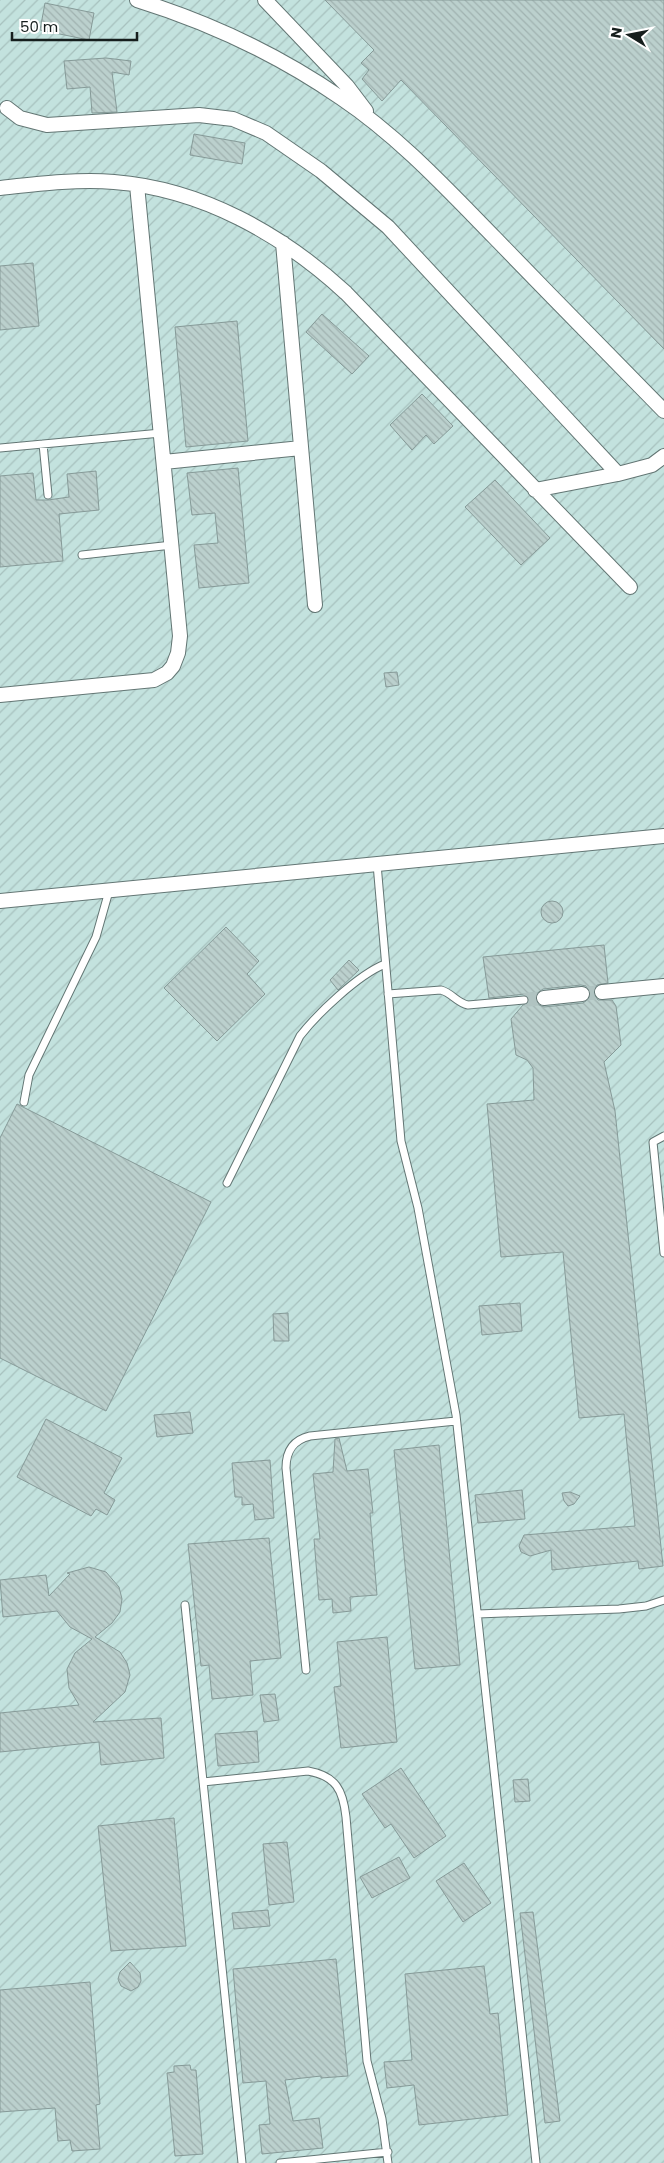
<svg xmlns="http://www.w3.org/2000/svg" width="664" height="2163" viewBox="0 0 664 2163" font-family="Poppins,sans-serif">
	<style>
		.industrial { fill: url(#industrial-furrows) }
		.building { fill: url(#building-back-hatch); stroke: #869a98; fill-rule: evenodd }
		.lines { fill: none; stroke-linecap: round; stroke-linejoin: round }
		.street-tunnel { stroke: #b0c3c1; stroke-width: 14; stroke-dasharray: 14 7; stroke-linecap: butt }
		.lane-casing { stroke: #637674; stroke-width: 9 }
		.street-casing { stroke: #637674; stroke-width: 16 }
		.lane { stroke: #fff; stroke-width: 7 }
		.street { stroke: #fff; stroke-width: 14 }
	</style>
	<defs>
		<pattern id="industrial-furrows" width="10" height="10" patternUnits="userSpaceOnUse" patternTransform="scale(1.25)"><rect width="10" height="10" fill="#c3e2de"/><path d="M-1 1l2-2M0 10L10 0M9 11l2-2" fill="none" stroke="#a7c1be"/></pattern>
		<pattern id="building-back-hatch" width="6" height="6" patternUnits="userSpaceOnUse" patternTransform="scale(1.25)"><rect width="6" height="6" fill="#bbd0cd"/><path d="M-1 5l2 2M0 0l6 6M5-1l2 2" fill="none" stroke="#a0b2b0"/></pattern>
	</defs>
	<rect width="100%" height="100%" fill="#d7ecea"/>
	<path class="industrial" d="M0,0H664V2163H0Z"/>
	<path class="building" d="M325,0H664V349L401,80L382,101L362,79L369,70L361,63L374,50Z
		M45,3L94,13L89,40L40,30Z
		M106,58L131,61L129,75L112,72L117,112L92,113L90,87L67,89L64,61Z
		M194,134L245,143L242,164L190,155Z
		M33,263L39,326L0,330V266Z
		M322,314L369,356L352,374L306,332Z
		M237,321L248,441L186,447L175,327Z
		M422,394L453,426L434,444L426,435L412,450L390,425Z
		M238,468L249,583L199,588L194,545L218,543L215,513L192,515L187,473Z
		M96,471L99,510L59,514L63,561L0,567V476L33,473L36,500H48L69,497L67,474Z
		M495,480L550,538L521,565L465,507Z
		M397,672L399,685L386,687L384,673Z
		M541 912a11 11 0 1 1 22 0a11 11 0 1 1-22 0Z
		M226,927L259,961L247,974L265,994L217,1041L164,988Z
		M604,945L608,983L597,985L593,993L598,1000H612L616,1006L621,1045L604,1062L615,1111L663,1566L639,1569L638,1561L552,1570L551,1550L530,1556L521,1552L519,1546L524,1535L635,1526L624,1414L579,1418L563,1252L501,1257L487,1104L534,1100L533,1068L527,1060L516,1055L511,1019L523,1005L527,1004L534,993L489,998L483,957ZM581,985L586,986L591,993L590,998L583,1003L544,1007L537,1004L535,999L536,994L543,989Z
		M349,960L359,970L338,990L330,980Z
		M17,1104L211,1202L106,1411L0,1358V1138Z
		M520,1303L522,1331L482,1335L479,1306Z
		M288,1313L289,1341H274L273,1314Z
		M190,1412L193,1433L157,1437L154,1415Z
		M46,1419L122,1458L104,1493L115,1500L107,1515L96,1509L91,1516L17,1477Z
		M339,1438L347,1471L368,1469L373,1513H370L377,1595L350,1597L351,1611L333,1613L332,1599L319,1600L314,1539H320L313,1474L333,1472L335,1439Z
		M439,1445L460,1665L415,1669L394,1450Z
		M270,1460L274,1518L255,1520L253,1504L242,1505V1497H235L232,1463Z
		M522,1490L525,1519L478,1523L475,1495Z
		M570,1492L580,1496L574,1504L568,1506L564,1501L562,1493Z
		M269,1538L281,1658L250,1661L253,1695L212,1699L209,1665L201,1666L188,1544Z
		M89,1567L106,1572L119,1587L122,1599L120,1612L112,1623L95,1637L120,1652L127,1663L130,1675L125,1692L93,1722L161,1718L164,1758L101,1765L99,1742L0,1752V1713L79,1705L69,1688L67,1669L75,1653L92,1639L70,1627L57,1611L3,1617L0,1580L46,1575L49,1596L70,1574L67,1573Z
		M387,1637L397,1742L341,1748L334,1687L341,1686L337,1642Z
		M275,1694L279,1720L264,1722L260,1695Z
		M257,1731L259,1762L218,1766L215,1734Z
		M401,1768L446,1836L414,1858L391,1824L385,1828L362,1794Z
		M528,1779L530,1801L515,1802L513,1780Z
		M174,1818L186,1946L111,1951L98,1826Z
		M287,1842L294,1902L269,1905L263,1844Z
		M399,1857L410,1878L372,1898L360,1877Z
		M464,1863L491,1903L463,1922L436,1881Z
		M268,1910L270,1926L234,1929L232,1913Z
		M533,1912L560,2121L545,2123L520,1913Z
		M336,1959L348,2076L321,2078V2076L285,2080L293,2121L319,2118L323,2148L262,2154L259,2125L270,2124L266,2081L243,2083L233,1969Z
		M130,1962L140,1973L141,1981L138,1987L131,1991L121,1986L118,1979L120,1972Z
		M484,1966L490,2014L498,2013L508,2115L419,2125L414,2085L387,2088L384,2062L412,2060L405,1974Z
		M90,1982L100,2104L96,2105L100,2149L72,2151L70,2140L58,2141L55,2108L0,2112V1990Z
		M190,2065L191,2070H196L203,2154L175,2156L167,2073L174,2072V2066Z"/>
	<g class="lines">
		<path class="street-tunnel" d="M582,994L602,992
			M524,1000L544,998"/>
		<g class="lane-casing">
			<path id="lane" d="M43,444L48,495
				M0,448L161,433
				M82,555L172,545
				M377,864L401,1141L418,1208L456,1415L536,2163
				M388,994L441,990C452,993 457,1003 468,1005L524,1000
				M24,1102L29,1075L96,937L109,891
				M664,1136L653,1142L664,1253
				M227,1183L300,1036C318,1013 358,975 385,964
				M185,1605L242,2163
				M478,1614L619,1609L646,1606L664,1600
				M306,1670L286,1468C286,1451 293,1440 310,1436L456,1421
				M203,1782L308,1771C336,1776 343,1790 346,1817L367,2061L382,2119L388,2163
				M280,2163L388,2152"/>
		</g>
		<g class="street-casing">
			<path id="street" d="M137,0C208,22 280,56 341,98C399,137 446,188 495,238C551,296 608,354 664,411
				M265,0L347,86L366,111
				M7,108L20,118L47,125L199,115L233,119L266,133L321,171L388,227L618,474L652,465L664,456
				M0,188C37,184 77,179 114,182C202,189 282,234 346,293L630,587
				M283,243L315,605
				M164,462L301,448
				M535,490L618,474
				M0,695L154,680L167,673L173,666L178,653L180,636L137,185
				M0,901L664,836
				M602,992L664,986
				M544,998L582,994"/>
		</g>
		<use href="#lane" class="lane"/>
		<use href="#street" class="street"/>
	</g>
	<g transform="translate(629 35) rotate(280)" stroke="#ffffff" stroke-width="4" paint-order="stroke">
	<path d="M0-4L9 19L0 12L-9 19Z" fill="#161e1d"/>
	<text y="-8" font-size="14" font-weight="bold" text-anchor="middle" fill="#161e1d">N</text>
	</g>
	<path d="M12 32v8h125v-8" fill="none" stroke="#161e1d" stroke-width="2.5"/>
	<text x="20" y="32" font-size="15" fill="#161e1d" stroke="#ffffff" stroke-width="4" paint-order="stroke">50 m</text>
</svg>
